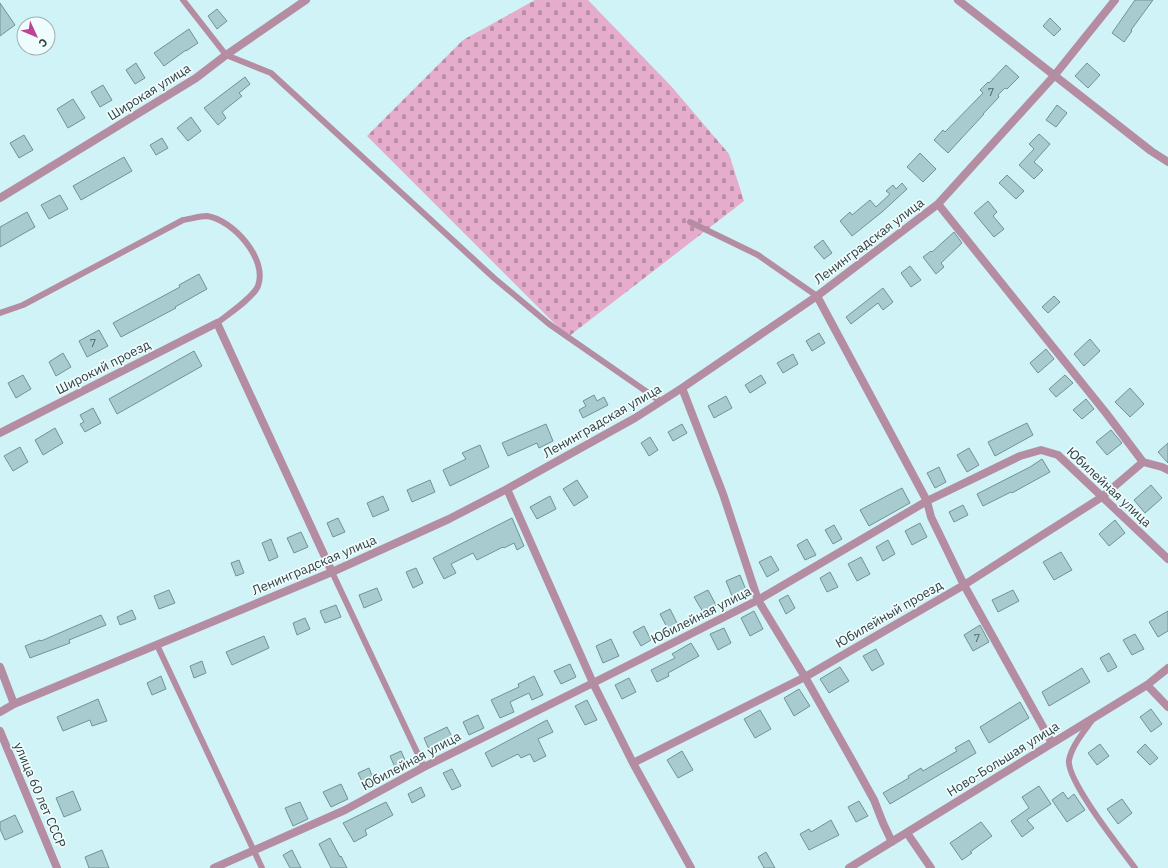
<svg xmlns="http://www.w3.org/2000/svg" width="1168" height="868" viewBox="0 0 1168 868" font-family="'IBM Plex Sans',sans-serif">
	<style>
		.cemetery { fill: url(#cemetery-stones) }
		.building { fill: #a8cbcf; stroke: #719396 }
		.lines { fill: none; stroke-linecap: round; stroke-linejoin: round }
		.service { stroke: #b58da3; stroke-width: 6 }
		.minor { stroke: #b58da3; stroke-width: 8 }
		.labels { text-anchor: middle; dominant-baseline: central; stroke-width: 3.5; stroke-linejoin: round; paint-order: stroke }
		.number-label { font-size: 11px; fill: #4f6264 }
		.street-label { font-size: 13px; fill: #313f41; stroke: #eefcfd }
	</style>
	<defs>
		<pattern id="cemetery-stones" width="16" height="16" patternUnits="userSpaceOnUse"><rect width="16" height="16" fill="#e5accb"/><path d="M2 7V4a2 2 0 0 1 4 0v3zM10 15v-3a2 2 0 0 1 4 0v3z" fill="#ba8da6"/></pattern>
	</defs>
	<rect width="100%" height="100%" fill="#cff3f7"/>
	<path class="cemetery" d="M535,0H588L671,86L729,154L744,201L568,337L367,136L463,40Z"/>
	<path class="building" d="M1135,0H1153L1131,30L1132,31L1124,42L1112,33Z
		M0,3L15,25L0,36Z
		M217,9L227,21L217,29L208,16Z
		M1050,18L1061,29L1054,36L1043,26Z
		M189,29L198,43L186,51V50L164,66L154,53Z
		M136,63L145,78L135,84L126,70Z
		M1087,63L1100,75L1088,88L1075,76Z
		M1006,65L1019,77L1007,89L1005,88L998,95L999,97L983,114H984L948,153L934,140L943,130L945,132L983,93L980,90L988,82L989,83Z
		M245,77L250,84L239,93L242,96L222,112L226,118L218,125L204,108Z
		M103,85L112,100L100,107L91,92Z
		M73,99L85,118L68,128L57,109Z
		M1057,105L1067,113L1056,127L1046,120Z
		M191,117L201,131L188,141L177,128Z
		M1039,134L1050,144L1034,162L1043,170L1034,179L1019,165L1034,149L1029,144Z
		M24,135L33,150L19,158L10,143Z
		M162,138L168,148L156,155L150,145Z
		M920,153L936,169L923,182L907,167Z
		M124,157L132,171L81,200L73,186Z
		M1007,175L1024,191L1016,199L999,183Z
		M902,183L907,189L882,212L852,236L840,221L850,212L852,215L870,200L876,207L890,194L886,191L893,185L896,189Z
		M60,195L68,209L49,219L41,205Z
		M988,201L997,212L993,216L1004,229L994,237L974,213Z
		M27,212L35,227L0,247V227Z
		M954,232L962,243L941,263L944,267L936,274L923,257L931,251L932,252Z
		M823,240L832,253L824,259L814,247Z
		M910,266L921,280L911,287L901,273Z
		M199,274L207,289L175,307L176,308L121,337L113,323L180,287L179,285Z
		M883,288L893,302L883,310L878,303L851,324L846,317Z
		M1054,296L1060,302L1048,313L1042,307Z
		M99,330L108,346L87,357L79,341Z
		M819,333L825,343L812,351L806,341Z
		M1090,339L1100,351L1084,366L1074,354Z
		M1046,349L1054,359L1038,373L1030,363Z
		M194,351L202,366L117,414L109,399Z
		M63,353L71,367L56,376L49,362Z
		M793,354L798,364L783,373L777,363Z
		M23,375L31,389L16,398L8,383Z
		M761,375L766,383L750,393L745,385Z
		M1065,375L1073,383L1056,397L1049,389Z
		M1130,388L1144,404L1130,417L1115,402Z
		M594,395L597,401L604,397L608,405L583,418L579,410L586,406L583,401Z
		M726,396L732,408L714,418L708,406Z
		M1086,399L1094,409L1082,419L1073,410Z
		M93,408L101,423L85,432L80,424L84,422L80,415Z
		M1027,423L1033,435L995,456L988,442Z
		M546,424L553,441L539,448L537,443L508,456L502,443Z
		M682,424L687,433L673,441L668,432Z
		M55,428L63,443L43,455L35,440Z
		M1111,430L1122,443L1107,455L1096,442Z
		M650,437L658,450L649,456L641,443Z
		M1168,443V463L1158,452Z
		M480,445L489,467L450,486L443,470L466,459L462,453Z
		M20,447L28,462L13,471L4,456Z
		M969,448L979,465L967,472L957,455Z
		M1042,459L1050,472L1012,493L1011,492L983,506L977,494L1030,467Z
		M939,467L946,482L935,488L927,473Z
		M430,480L435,492L412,502L407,490Z
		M577,480L588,497L574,506L563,489Z
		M1151,485L1162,498L1145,513L1134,500Z
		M902,488L910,503L869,526L860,510Z
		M383,496L389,510L373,517L367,503Z
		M550,496L556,509L537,519L530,507Z
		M963,505L968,515L954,522L949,512Z
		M338,518L345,532L333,537L327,523Z
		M512,518L524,546L517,550L514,543L504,548L503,547L477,560L473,553L451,564L456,573L444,579L433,558Z
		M1115,520L1125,533L1109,546L1099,534Z
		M920,523L927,537L912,545L905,531Z
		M834,525L842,539L833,544L825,530Z
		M301,532L308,547L294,553L287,538Z
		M271,539L278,557L269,561L262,543Z
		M807,539L816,555L805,560L797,545Z
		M888,540L895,554L883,561L876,547Z
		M1061,552L1072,570L1054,580L1043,562Z
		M771,556L779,570L767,577L759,562Z
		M861,557L870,574L857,581L848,564Z
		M239,560L244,573L236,576L231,563Z
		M416,568L423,583L413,588L406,572Z
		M830,572L838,587L827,592L820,578Z
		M740,575L746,590L732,596L726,581Z
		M377,588L382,600L364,608L359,595Z
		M169,590L175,603L159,609L154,596Z
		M708,590L716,605L703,612L694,597Z
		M1013,590L1019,601L998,612L992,600Z
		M788,595L795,608L786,614L779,600Z
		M336,605L341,617L325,623L320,611Z
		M670,609L678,625L669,631L660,614Z
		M132,610L136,619L120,625L117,617Z
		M754,611L763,629L750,636L741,618Z
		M1168,611V631L1158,637L1149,622Z
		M101,615L106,625L69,640L70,643L30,658L25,646L40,640L41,641Z
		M305,618L310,629L297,635L293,623Z
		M980,625L989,642L973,651L964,635Z
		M644,626L651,640L641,646L633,632Z
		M724,628L731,643L718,650L710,634Z
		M1135,634L1144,649L1132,655L1123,640Z
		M264,636L269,648L232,665L226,652Z
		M611,639L619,656L603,663L596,646Z
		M691,643L699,656L668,673L669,676L657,682L651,670L675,658L672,654Z
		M876,649L884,664L872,671L863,656Z
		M1109,653L1117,667L1108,672L1100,658Z
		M202,661L206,673L194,678L190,666Z
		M570,664L576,677L561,684L554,671Z
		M840,667L849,681L829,693L820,679Z
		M1082,668L1090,682L1049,706L1042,692Z
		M161,676L166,689L152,695L147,683Z
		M534,676L543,695L532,700L529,693L510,702L514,712L500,718L491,700L519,687L518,684Z
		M629,678L636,692L622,699L615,685Z
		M799,689L810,706L794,716L784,698Z
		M98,699L107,721L92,726L90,720L63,731L57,717Z
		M587,700L597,720L585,725L575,706Z
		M1020,702L1029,718L989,743L980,727Z
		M1151,709L1162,724L1151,732L1140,717Z
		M760,710L771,729L755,738L744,719Z
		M478,715L484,728L469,735L463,722Z
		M547,720L553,732L538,739L546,756L534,762L530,754L521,758L518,754L492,767L485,753Z
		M447,727L455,743L431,754L424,738Z
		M969,740L976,753L890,804L883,793L909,778L908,776L921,768L923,771L957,751L955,748Z
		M1100,744L1109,756L1097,765L1088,753Z
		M1145,744L1158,758L1150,765L1137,752Z
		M401,751L408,767L397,772L390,756Z
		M682,751L693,770L678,778L667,760Z
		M369,768L375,783L365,788L358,773Z
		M452,769L461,786L452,790L443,773Z
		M341,784L348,799L331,807L323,792Z
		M1039,786L1051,804L1027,820L1034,828L1022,837L1011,821L1029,808L1022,797Z
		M421,787L425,796L412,803L408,794Z
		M73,791L81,810L64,817L56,798Z
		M1063,792L1068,799L1074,794L1085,810L1067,822L1052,800Z
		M1122,799L1132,813L1118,824L1107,809Z
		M859,801L868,816L856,822L848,807Z
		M300,802L308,819L293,826L285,808Z
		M386,802L393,815L365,830L367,835L354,842L343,823Z
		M15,815L23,832L5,840L0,829V822Z
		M831,820L839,835L809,850L800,834L809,829L811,832Z
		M981,822L992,836L970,852L972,853L962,860L950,843Z
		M330,838L340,857L341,856L347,868H331L319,844Z
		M102,850L109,868H89L85,857Z
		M292,850L301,868H290L283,855Z
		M766,852L775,868H764L758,857Z"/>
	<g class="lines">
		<path class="service" d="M183,0L226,55L271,73L494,278L549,324L660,401
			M690,222L758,255L817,296
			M0,313L23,305L183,220C190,219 200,216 207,216C233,220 268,259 258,286C253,298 227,315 217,323
			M332,572L424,767
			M157,645L262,868
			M1092,720C1084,732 1072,745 1069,760C1066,780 1121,849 1135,868"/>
		<path class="minor" d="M958,0L1151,151L1168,162
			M0,198L196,78L226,55L306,0
			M938,204L1106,413L1143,462L1162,467L1168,470
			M817,296L927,501L931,517L964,585L1052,743
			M682,388L723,494L758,600L805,677L853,762L874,800L883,823L892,842
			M0,433L217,323L332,572
			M507,489L593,683L633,763L691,868
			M0,667L14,704
			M1147,685L1168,707
			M0,712L14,704L332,572L449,519L507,489L635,418L682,388L817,296L938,204L1054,76L1115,0
			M0,731L57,868
			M633,763L805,677L964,585L1102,497L1143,462
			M907,833L931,868
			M214,868L345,810L424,767L593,683L758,600L927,501L1020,456L1041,450L1058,455L1168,559
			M849,868L1147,685L1168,668"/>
	</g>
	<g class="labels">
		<g class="number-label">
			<text x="991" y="92">7</text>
			<text x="93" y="343">7</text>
			<text x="977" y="638">7</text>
		</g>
		<g class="street-label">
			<text transform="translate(149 92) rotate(-32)">Широкая улица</text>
			<text transform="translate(869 241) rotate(-37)">Ленинградская улица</text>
			<text transform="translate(103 367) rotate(-27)">Широкий проезд</text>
			<text transform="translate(602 421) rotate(-30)">Ленинградская улица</text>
			<text transform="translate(1109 487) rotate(43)">Юбилейная улица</text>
			<text transform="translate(314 565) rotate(-23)">Ленинградская улица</text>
			<text transform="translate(889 614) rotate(-30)">Юбилейный проезд</text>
			<text transform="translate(701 615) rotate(-27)">Юбилейная улица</text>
			<text transform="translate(1003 759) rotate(-32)">Ново-Большая улица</text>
			<text transform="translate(411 761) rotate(-28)">Юбилейная улица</text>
			<text transform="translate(40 795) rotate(67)">улица 60 лет СССР</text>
		</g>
	</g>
	<g transform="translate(36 36) rotate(134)"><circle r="19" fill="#eefcfd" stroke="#a2b0b2"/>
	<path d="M0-3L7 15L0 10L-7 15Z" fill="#c04393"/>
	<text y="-6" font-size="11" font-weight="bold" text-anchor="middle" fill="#313f41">С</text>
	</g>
</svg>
